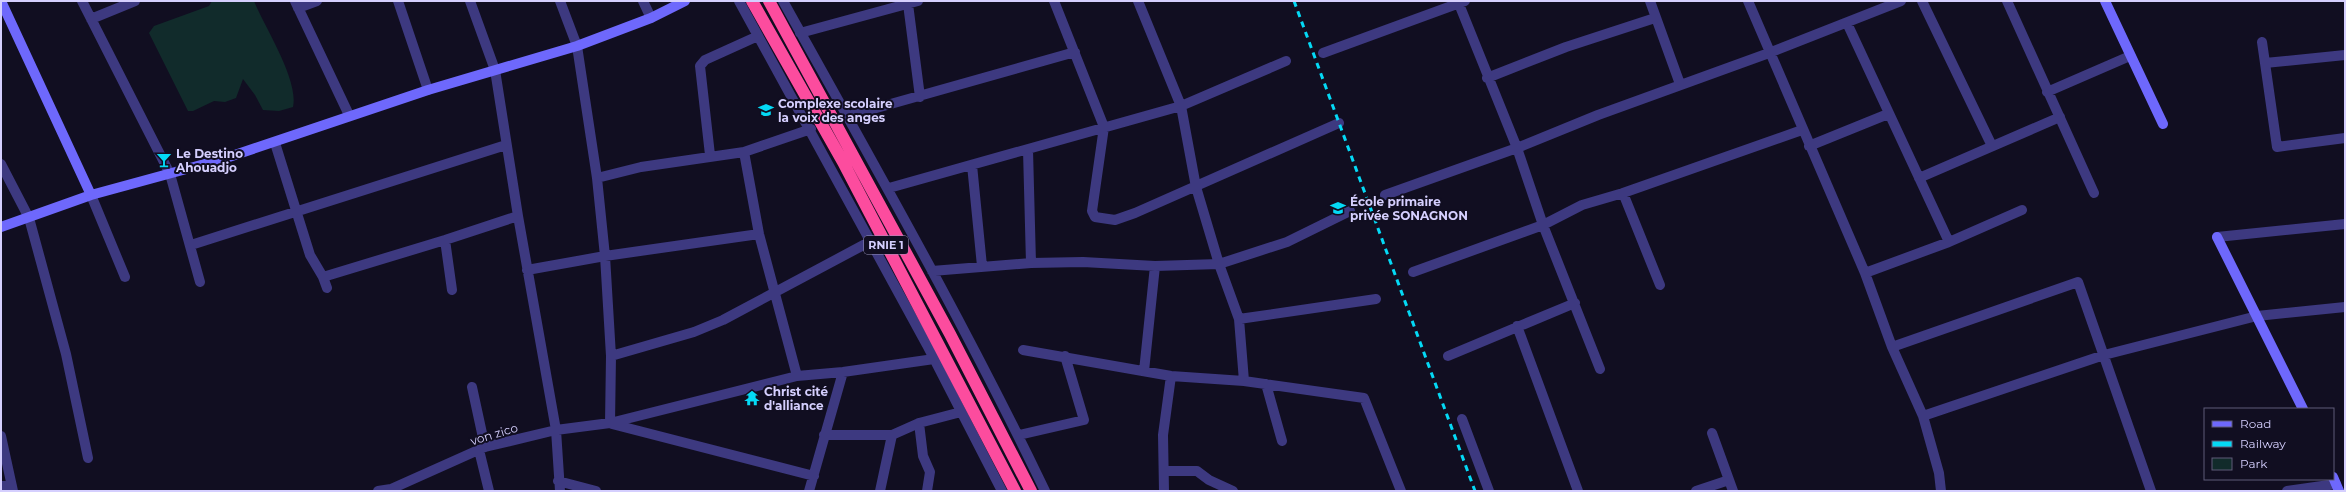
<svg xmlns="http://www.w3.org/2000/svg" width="2346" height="492" viewBox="0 0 2346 492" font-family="Montserrat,sans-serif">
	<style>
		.green { fill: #112b2b }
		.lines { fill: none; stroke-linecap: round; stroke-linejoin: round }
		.street { stroke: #3d3980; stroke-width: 10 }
		.secondary { stroke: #6e68fc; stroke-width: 10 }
		.highway { stroke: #fc4c9e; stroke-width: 12 }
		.rail { stroke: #04d9f5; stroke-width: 3; stroke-dasharray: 6 5; stroke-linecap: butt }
		.labels { text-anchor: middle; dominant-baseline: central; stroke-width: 4; stroke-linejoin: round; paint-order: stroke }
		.shield { fill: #110e21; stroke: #9a95bc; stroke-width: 1 }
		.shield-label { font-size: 11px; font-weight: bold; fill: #d5cffe }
		.poi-label { font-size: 12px; font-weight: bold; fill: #d5cffe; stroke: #110e21; text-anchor: start }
		.street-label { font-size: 12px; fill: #d5cffe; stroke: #110e21 }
	</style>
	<rect width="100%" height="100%" fill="#110e21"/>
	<path class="green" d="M212,1H254C265,28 299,80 293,107L279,111L263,110L255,95L243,79L236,98L225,102L214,101L193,111H188L149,33L154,26L209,6Z"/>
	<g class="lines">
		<path class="street" d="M82,1L170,174L200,282
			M295,1L349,115
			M398,1L428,90
			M470,1L495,70L518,216L556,430L560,491
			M560,1L577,46L597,178L605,256L611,356L610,423
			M643,1L651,18
			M739,1L927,345L1002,491
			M783,1C873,163 965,324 1045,491
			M1054,1L1104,127L1092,211L1095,217L1115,220L1135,213L1339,123
			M1138,1L1181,106L1196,187L1219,264L1239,319L1244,381
			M1650,1L1680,84
			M1748,1L1865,273L1892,347L1923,416L1939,473L1941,491
			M1922,1L1992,146
			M2007,1L2094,193
			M908,4L920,97
			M1459,4L1517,148L1543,225L1600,369
			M298,8L317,1
			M91,19L135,1
			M1847,23L1949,242
			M800,33L918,1
			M2262,42L2277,147L2345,138
			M1323,53L1465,1
			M2265,63L2345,55
			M1487,78L1566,47L1655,18
			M2047,92L2130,56
			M848,116L1075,52
			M275,143L310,255L323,277L327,288
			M1809,146L1888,114
			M1028,150L1031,263
			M744,152L759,234L797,376
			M710,155L700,66L705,60L758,36
			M1,164L29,218L66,354L88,458
			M972,165L982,266
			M597,178L641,167L744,152L811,129
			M1919,178L2060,117
			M889,188L1181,106L1286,61
			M1623,193L1660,285
			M91,195L125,277
			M1385,195L1517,148L1598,115L1769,53L1901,1
			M2217,237L2345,224
			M445,240L452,290
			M191,245L506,145
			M527,270L605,256L759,234
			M932,271L1031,263L1083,262L1155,266L1219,264L1287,242L1350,211
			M1413,272L1543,225L1582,205L1623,193L1802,130
			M1865,273L1949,242L2022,210
			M323,277L445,240L518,216
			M1239,319L1376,299
			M1517,326L1578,491
			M1892,347L2078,282L2151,491
			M1023,350L1171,376L1244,381L1364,398L1401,491
			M611,356L694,332L723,320L871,241
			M1448,356L1575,303
			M1144,371L1155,266
			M1266,384L1282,441
			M472,387L485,447
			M1923,416L2104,355L2257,316L2345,307
			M1462,419L1489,491
			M919,423L923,456L930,472L927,491
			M612,424L814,476
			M1712,433L1733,491
			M824,435H892L919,423L961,412
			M1019,435L1084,420L1065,356
			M1,436L13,491
			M479,450L489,491
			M1164,471H1197L1209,480L1233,491
			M558,481L596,491
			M1,486H12
			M378,491L391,489L485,447L556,430L610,423L797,376L843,372L934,359
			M809,491L843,372
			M880,491L892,435
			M1164,491L1163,435L1171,376
			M1696,491L1729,480
			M2287,491L2336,484"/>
		<path class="secondary" d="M1,1L91,195
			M2105,1L2163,124
			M1,227L91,195L223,159L428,90L577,46L651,18L685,1
			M2217,237L2303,409
			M2333,477L2339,491"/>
		<path class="highway" d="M752,1L843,162L1015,491
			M769,1L950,334L1031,491"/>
		<path class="rail" d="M1294,1L1475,491"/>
	</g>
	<defs>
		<g id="school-bare" transform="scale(1.2)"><path d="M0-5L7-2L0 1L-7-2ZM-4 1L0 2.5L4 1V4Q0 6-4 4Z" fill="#04d9f5" stroke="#110e21" stroke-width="2.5" paint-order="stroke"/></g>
		<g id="bar-bare" transform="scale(1.2)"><path d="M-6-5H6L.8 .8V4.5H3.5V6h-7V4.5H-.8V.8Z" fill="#04d9f5" stroke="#110e21" stroke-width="2.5" paint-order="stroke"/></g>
		<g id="temple-bare" transform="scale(1.2)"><path d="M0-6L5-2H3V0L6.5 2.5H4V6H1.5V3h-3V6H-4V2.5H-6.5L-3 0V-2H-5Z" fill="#04d9f5" stroke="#110e21" stroke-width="2.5" paint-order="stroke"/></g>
	</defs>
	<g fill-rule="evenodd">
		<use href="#school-bare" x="766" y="110"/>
		<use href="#bar-bare" x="164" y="160"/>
		<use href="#school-bare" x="1338" y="208"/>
		<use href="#temple-bare" x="752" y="398"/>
	</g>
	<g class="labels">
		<rect class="shield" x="864" y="236" width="44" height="18" rx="3"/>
		<g class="shield-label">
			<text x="886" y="245">RNIE 1</text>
		</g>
		<g class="poi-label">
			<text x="778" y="103">Complexe scolaire<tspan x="778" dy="14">la voix des anges</tspan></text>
			<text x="176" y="153">Le Destino<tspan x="176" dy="14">Ahouadjo</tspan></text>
			<text x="1350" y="201">École primaire<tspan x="1350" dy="14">privée SONAGNON</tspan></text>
			<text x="764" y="391">Christ cité<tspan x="764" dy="14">d'alliance</tspan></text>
		</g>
		<g class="street-label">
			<text transform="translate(494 434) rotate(-17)">von zico</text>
		</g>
	</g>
	<rect width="2346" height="492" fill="none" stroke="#d5cffe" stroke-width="4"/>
	<rect x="2204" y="408" width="130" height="72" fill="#110e21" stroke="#5f5b79"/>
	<rect x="2212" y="421" width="20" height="6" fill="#6e68fc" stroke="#5f5b79"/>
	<text x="2240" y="428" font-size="12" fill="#d5cffe">Road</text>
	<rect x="2212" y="441" width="20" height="6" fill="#04d9f5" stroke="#5f5b79"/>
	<text x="2240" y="448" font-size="12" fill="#d5cffe">Railway</text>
	<rect x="2212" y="458" width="20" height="12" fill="#112b2b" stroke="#5f5b79"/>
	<text x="2240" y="468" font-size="12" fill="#d5cffe">Park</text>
</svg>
